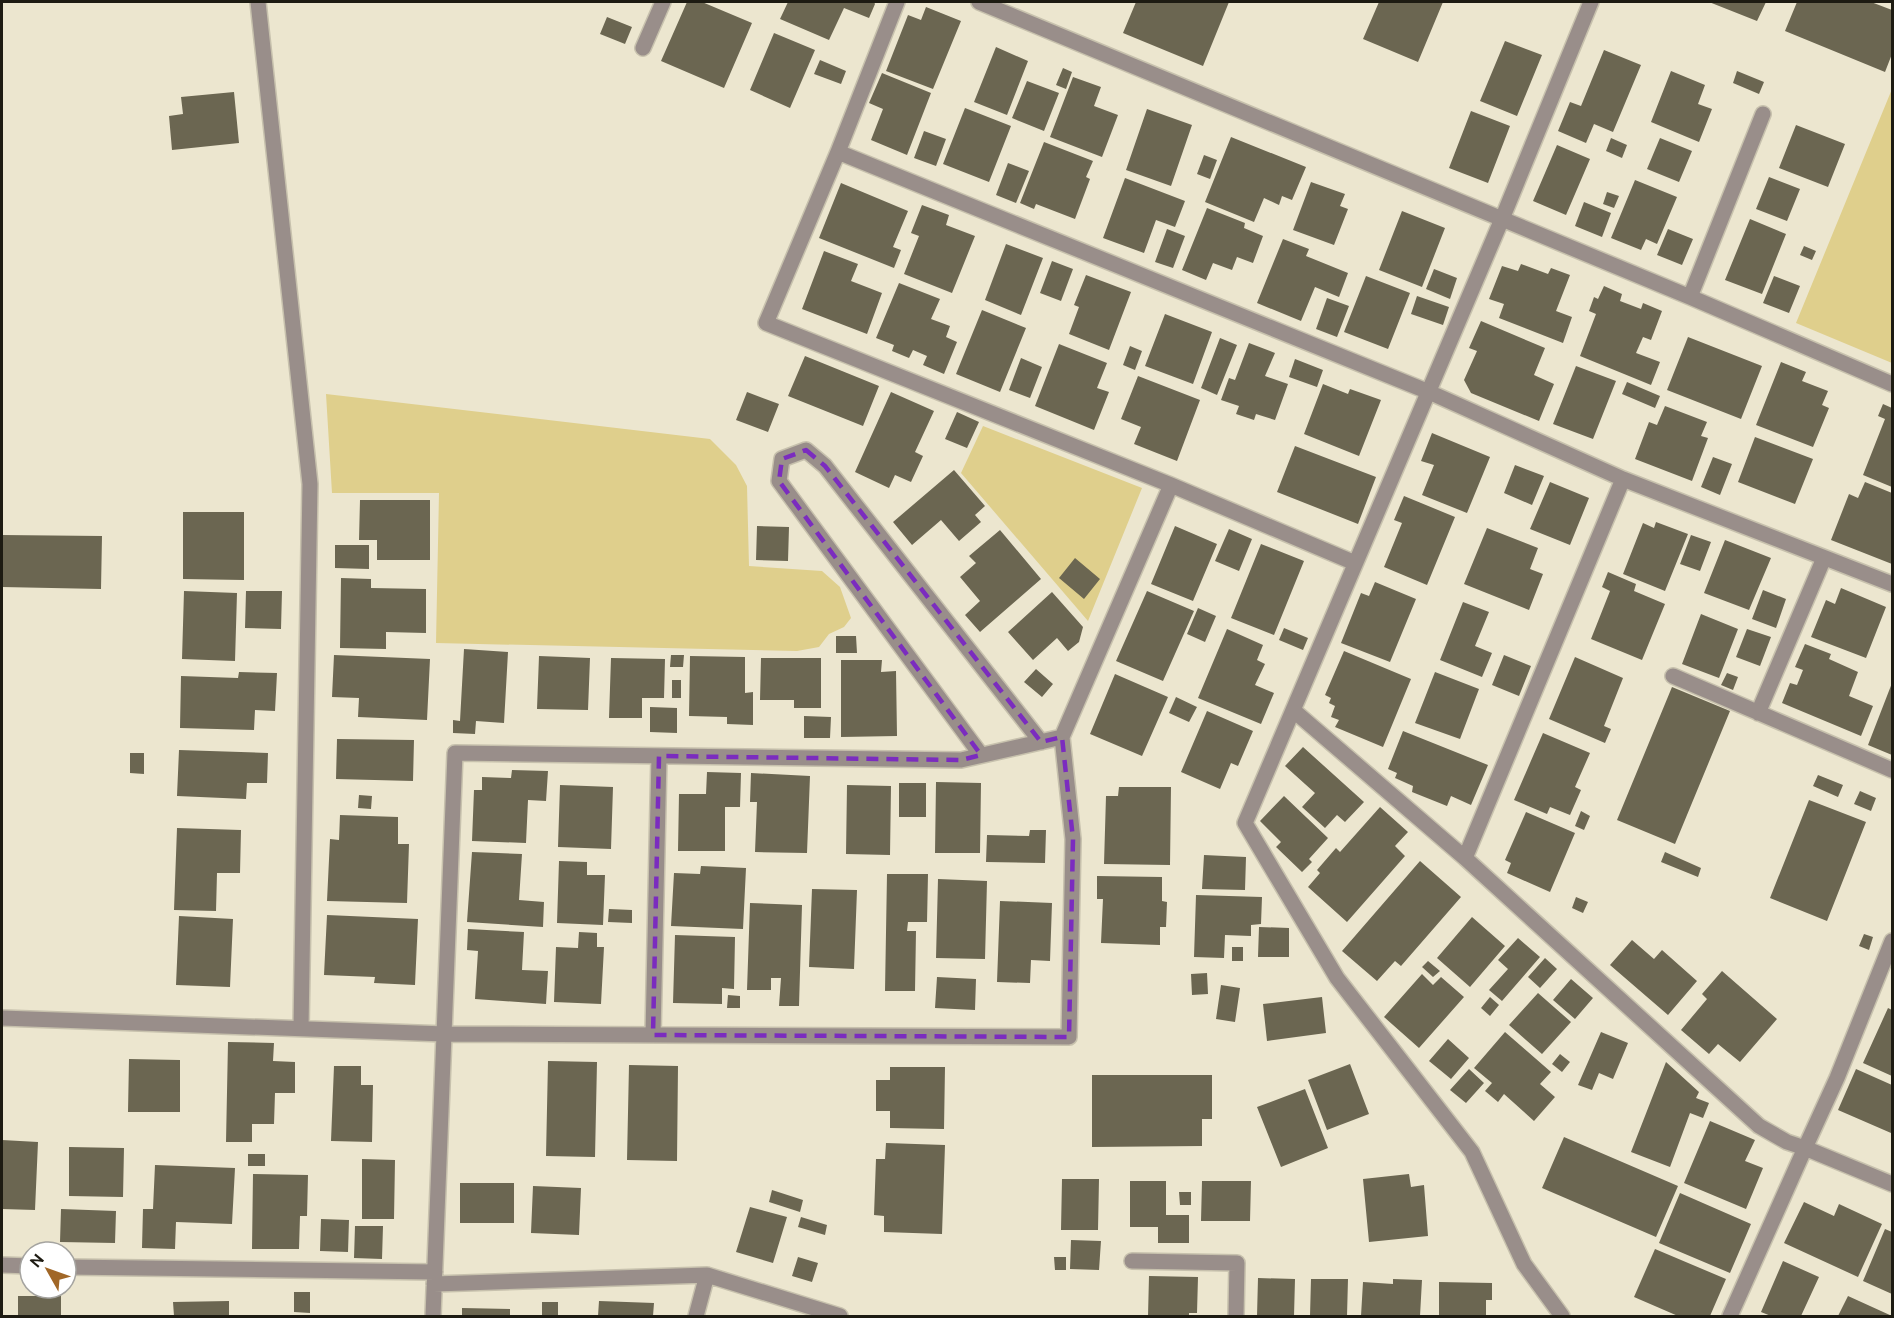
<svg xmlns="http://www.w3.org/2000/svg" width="1894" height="1318" viewBox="0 0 1894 1318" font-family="Ubuntu,sans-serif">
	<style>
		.green { fill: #dfcf8c }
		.building { fill: #6b6651 }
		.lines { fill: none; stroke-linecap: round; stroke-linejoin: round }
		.minor-casing { stroke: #c7c1ad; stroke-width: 18 }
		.minor { stroke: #998e8a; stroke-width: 15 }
		.marked { fill: none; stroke: #7b2cbf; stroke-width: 4.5; stroke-dasharray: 12 8; stroke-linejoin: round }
	</style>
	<rect width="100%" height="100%" fill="#ece6cf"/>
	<path class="green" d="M1892,89V363L1796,323Z
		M326,394L710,439L736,465L747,486L749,566L822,571L840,587L851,618L844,627L829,634L819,647L797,651L436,643L439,493H332Z
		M983,426L1142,488L1088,621L961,473Z"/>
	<path class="building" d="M687,2H702L752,23L724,88L661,61Z
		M788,2H874L875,4L869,18L844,8L829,40L780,19Z
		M1136,2H1229L1203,66L1123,33Z
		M1379,2H1443L1418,62L1363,39Z
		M1709,2H1766L1757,21Z
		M1797,2H1871L1892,10V54L1885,72L1785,31Z
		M926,7L961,21L933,89L886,71L908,15L921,20Z
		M607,17L632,27L625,44L600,34Z
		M774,33L815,50L790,108L750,90Z
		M1505,41L1542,55L1517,116L1480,101Z
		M996,47L1028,61L1007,115L974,102Z
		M1604,50L1641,65L1613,132L1594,124L1586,143L1558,131L1570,102L1581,106Z
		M820,60L846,71L841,84L814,74Z
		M1063,68L1072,72L1066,89L1056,85Z
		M1671,71L1705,85L1698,104L1712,109L1699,142L1651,122Z
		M1737,71L1764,82L1759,94L1733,83Z
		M882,73L931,93L907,155L871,140L883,109L869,103Z
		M1073,77L1101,87L1094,106L1118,115L1102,157L1050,137Z
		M1027,81L1059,93L1044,131L1012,118Z
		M234,92L239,143L172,150L169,116L183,114L181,97Z
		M965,108L1011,126L989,182L943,164Z
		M1147,109L1192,125L1171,186L1126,170Z
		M1471,111L1510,126L1488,183L1449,168Z
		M1796,125L1845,144L1828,187L1779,168Z
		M924,131L946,139L936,166L914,158Z
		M1231,137L1306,167L1292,200L1282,196L1279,205L1264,198L1254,222L1205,202Z
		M1611,138L1627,145L1622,158L1606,151Z
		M1660,138L1692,151L1679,182L1647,169Z
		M1044,142L1093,161L1086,177L1090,179L1075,219L1036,204L1034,209L1020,203Z
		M1557,145L1590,159L1566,215L1533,201Z
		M1204,155L1217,160L1210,179L1197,174Z
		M1008,163L1029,171L1016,203L996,195Z
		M1769,177L1800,189L1787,221L1756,209Z
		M1125,178L1185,201L1175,227L1156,220L1144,253L1103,238Z
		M1635,180L1677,197L1657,244L1646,239L1641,250L1611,238Z
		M1311,182L1345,194L1340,206L1348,209L1334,245L1293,230Z
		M841,183L908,211L893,247L901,250L894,268L819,238Z
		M1607,192L1619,196L1614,208L1603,204Z
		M1584,202L1611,213L1602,237L1575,226Z
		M922,205L949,215L946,225L975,236L952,293L904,274L919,236L911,233Z
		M1207,208L1245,223L1244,228L1263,236L1253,263L1237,257L1232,270L1213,263L1206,280L1182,270Z
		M1402,211L1445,228L1422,287L1379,270Z
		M1750,219L1786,234L1762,294L1725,280Z
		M1167,229L1185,236L1173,268L1155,262Z
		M1668,229L1693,239L1682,265L1657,255Z
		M1283,239L1309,249L1306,256L1348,273L1339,297L1315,287L1301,321L1257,303Z
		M1006,244L1043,258L1021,315L985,300Z
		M1804,246L1816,251L1812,260L1800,255Z
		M824,251L858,264L851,281L882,293L867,334L802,309Z
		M1052,261L1073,269L1061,301L1040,293Z
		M1521,264L1548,274L1551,268L1570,275L1556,311L1572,317L1563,343L1499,318L1504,304L1489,299L1502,266L1518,271Z
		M1434,269L1457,278L1450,299L1426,289Z
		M1086,275L1131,292L1109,350L1069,334L1079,307L1074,305Z
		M1366,276L1410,293L1388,349L1344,332Z
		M1774,276L1800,286L1789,313L1763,303Z
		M899,283L940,299L931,319L950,326L946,337L957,342L944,374L923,365L927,356L913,350L909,358L892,351L894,345L876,338Z
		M1604,286L1622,294L1620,301L1641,309L1643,303L1662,311L1651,340L1643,337L1636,353L1660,362L1651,385L1580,356L1596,314L1589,311L1594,297L1598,299Z
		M1417,296L1449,307L1443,325L1411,314Z
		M1327,298L1349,306L1337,337L1316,329Z
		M982,310L1026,328L1000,392L956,374Z
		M1165,314L1212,332L1193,384L1145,366Z
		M1481,321L1545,348L1534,375L1554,384L1539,421L1471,393L1464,380L1477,351L1469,348Z
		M1688,337L1762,366L1741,419L1667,390Z
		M1220,338L1237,345L1217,395L1201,388Z
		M1249,343L1275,353L1265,376L1288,384L1275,420L1256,414L1254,420L1236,414L1239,406L1221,400L1229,378L1235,380Z
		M1059,344L1107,363L1097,388L1109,392L1094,430L1035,406Z
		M1130,346L1142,351L1135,370L1123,365Z
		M805,356L879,386L863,426L788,396Z
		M1021,358L1042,367L1030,398L1009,390Z
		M1295,359L1323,370L1317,387L1289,377Z
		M1781,362L1806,372L1802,381L1828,391L1822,405L1829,408L1813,447L1756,425Z
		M1576,366L1616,381L1593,439L1553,424Z
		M1138,376L1200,400L1177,461L1134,444L1141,427L1121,419Z
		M1627,382L1660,396L1655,408L1622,394Z
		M1323,384L1348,394L1350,389L1381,400L1359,456L1304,434Z
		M747,392L779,404L768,432L736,420Z
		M891,392L934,411L915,452L923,456L911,482L895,475L889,488L855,472Z
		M1883,404L1892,408V487L1863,475L1885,419L1878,416Z
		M1665,406L1707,422L1701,436L1708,438L1692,481L1635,459L1649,422L1657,425Z
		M957,412L979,422L967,448L945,439Z
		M1432,433L1490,457L1467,513L1422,495L1434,465L1421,461Z
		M1755,437L1813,459L1795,504L1738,482Z
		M1295,446L1376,477L1358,524L1277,492Z
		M1713,457L1732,464L1720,495L1701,487Z
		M1515,465L1544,476L1532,505L1504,493Z
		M954,470L985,506L975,515L981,522L959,541L941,520L912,545L893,522Z
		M1550,482L1589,498L1570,545L1530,529Z
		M1865,482L1892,493V564L1831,540L1849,494L1858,498Z
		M1404,496L1455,517L1427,585L1384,567L1402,523L1394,520Z
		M360,500H430V560H377V540H359Z
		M183,512H244V580L183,579Z
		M1656,522L1688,534L1665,591L1623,574L1643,523L1654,528Z
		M757,526L789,527L788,561L756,560Z
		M1175,526L1217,544L1193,601L1151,584Z
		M1487,528L1538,548L1530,569L1543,574L1529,610L1464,584Z
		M1229,529L1252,539L1239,571L1215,561Z
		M1000,530L1041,579L980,632L965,615L980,601L960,577L976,563L969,556Z
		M2,535L102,536L101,589L2,587Z
		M1691,535L1711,542L1700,571L1680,564Z
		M1725,540L1771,558L1749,610L1704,593Z
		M1261,544L1304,561L1274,635L1231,618Z
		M335,545H369V569L335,568Z
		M1075,558L1100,579L1084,599L1059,578Z
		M1608,572L1636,584L1634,591L1665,604L1642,660L1591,639L1610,591L1602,587Z
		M341,578L371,579V588L426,589V633L386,632V649L340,648Z
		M1375,582L1416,599L1390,662L1341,643L1361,593L1369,596Z
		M1841,588L1886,607L1866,658L1811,637L1826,600L1835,604Z
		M1763,590L1786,599L1776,628L1752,619Z
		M184,591L237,593L235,661L182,659Z
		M246,591H282L281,629L245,628Z
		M1147,591L1194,611L1163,681L1116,661Z
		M1052,592L1083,627L1079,642L1068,651L1057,638L1033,660L1008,632Z
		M1463,602L1489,612L1475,646L1492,653L1482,677L1440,660Z
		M1198,608L1216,616L1205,642L1187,634Z
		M1701,614L1738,629L1719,678L1682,664Z
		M1284,628L1308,638L1303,650L1279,640Z
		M1227,629L1263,645L1257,660L1265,664L1255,685L1274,693L1261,724L1198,698Z
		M1747,629L1771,637L1760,666L1736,657Z
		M836,636H856L857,653H836Z
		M1805,644L1831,654L1829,659L1858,672L1849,696L1873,706L1861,736L1782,703L1790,683L1797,685L1803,670L1795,667Z
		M464,649L508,652L504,723L476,721L475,734L453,733V720L460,721Z
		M1344,651L1411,679L1383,747L1335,727L1339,720L1331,717L1335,706L1329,703L1331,698L1325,695Z
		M334,655L430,659L427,720L358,717L359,698L332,697Z
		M671,655H684L683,667H670Z
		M1504,655L1531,666L1519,696L1492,685Z
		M539,656L590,658L588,710L537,709Z
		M690,656L745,657V693L753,692V725L727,724V717L689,716Z
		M1575,657L1623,678L1604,726L1611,729L1605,743L1549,719Z
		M611,658L665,659L664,698H642V718H609Z
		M761,658H821V708H794V700H760Z
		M841,660H882L881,672L896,671L897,736L841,737Z
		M1036,669L1053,684L1042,697L1024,682Z
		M239,672L277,673L275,711L255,710L254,730L180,728L181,676L238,678Z
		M1435,672L1479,689L1460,739L1415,723Z
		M1727,673L1738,677L1733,690L1721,685Z
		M1115,674L1168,697L1142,756L1090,734Z
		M672,680H681V698H672Z
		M1892,683V755L1868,745Z
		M1672,687L1730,711L1675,844L1617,820Z
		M1176,697L1197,707L1189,722L1169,713Z
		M650,707L677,708V733L650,732Z
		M1207,711L1253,731L1238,766L1231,763L1220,789L1181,772Z
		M804,716L831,717L830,738H804Z
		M1403,731L1488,765L1471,805L1451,796L1447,806L1412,792L1413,786L1395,778L1397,773L1388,769Z
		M1543,733L1590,753L1575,787L1581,790L1570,815L1550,807L1547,814L1514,800Z
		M337,739L414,740L413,781L336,779Z
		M1303,747L1364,802L1345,822L1337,815L1325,828L1302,807L1315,793L1285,766Z
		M179,750L268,753L267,783H247L246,799L177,796Z
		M130,753H144V774L130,773Z
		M512,770L548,771L546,801L528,800L526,843L472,841L474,790H482V777L511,778Z
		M707,772L741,773L740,807H725V851H678L679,794H706Z
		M751,773L810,776L807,853L755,852L757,802H750Z
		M1818,775L1843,785L1838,797L1813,786Z
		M936,782L981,783L980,853H935Z
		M899,783H926V817H899Z
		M560,785L613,787L611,849L558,847Z
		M847,785L891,786L890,855L846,854Z
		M1119,787H1171L1170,865L1104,864L1106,796H1118Z
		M1860,791L1876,798L1871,811L1854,804Z
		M359,795L372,796L371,809L358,808Z
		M1284,796L1328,838L1309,859L1312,862L1302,872L1276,847L1281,842L1260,821Z
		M1809,800L1866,822L1827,921L1770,898Z
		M1380,807L1408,832L1395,846L1405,856L1347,922L1308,887L1320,873L1317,870L1336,848L1340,852Z
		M1581,811L1590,816L1584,830L1575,826Z
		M1526,812L1575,833L1550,892L1507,873L1511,863L1505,860Z
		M340,815L398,817V844H409L407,903L327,901L330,839L339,840Z
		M177,828L241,830L240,873H217L216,911L174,910Z
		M1030,830H1046L1045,863L986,862L987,835L1029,836Z
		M472,852L522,854L519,900L544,902L543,927L467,922Z
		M1665,852L1701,868L1698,877L1661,862Z
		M1204,855L1246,857L1245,890L1202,889Z
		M559,861L587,862V875H605L603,925L557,923Z
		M1420,861L1461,897L1401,966L1395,961L1377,981L1342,951Z
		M701,866L746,868L743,929L671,926L674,873L700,874Z
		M887,874H928L927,922H908L907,931H916L915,991H885Z
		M1097,876L1162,877V901L1167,902L1166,927H1160V945L1101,943L1103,899H1097Z
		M938,879L987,881L985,959L936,958Z
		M812,889L857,890L854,969L809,967Z
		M1196,895L1262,897L1261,924L1251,925V936L1225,935L1224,958L1194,957Z
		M1576,897L1588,902L1583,913L1572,908Z
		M1000,901L1052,903L1050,961L1031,960L1030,983L997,982Z
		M750,903L802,905L799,1006H779L781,978H771V990H747Z
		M609,909L632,910V923L608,922Z
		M327,915L418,919L415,985L374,983L375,977L324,975Z
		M179,916L233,919L230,987L176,985Z
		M1472,917L1505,946L1470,987L1437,958Z
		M1259,927L1289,928V957H1258Z
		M468,929L524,932L522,970L548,971L546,1004L475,999L478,951L467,950Z
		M579,932L597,933V947H604L601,1004L554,1002L556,947L578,948Z
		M1864,934L1873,937L1869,950L1859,946Z
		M675,935L735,937L734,989L722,988V1004L673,1003Z
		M1518,938L1540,957L1502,1001L1489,990L1508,969L1498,960Z
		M1632,940L1654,959L1662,950L1697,981L1668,1015L1610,965Z
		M1232,947H1243V961H1232Z
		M1545,958L1557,969L1540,988L1528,977Z
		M1428,961L1440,971L1433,977L1422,967Z
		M1722,971L1777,1019L1740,1062L1718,1044L1709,1054L1681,1030L1707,999L1702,994Z
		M1207,973L1208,994L1192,995L1191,974Z
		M1422,974L1433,985L1441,977L1464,997L1419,1048L1384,1017Z
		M937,977L976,979L975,1010L935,1008Z
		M1571,979L1593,998L1575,1019L1553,1000Z
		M1221,985L1240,988L1235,1022L1216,1019Z
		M1538,993L1571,1022L1542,1054L1509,1025Z
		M728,995L740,996V1008H727Z
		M1322,997L1326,1033L1267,1041L1263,1004Z
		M1490,997L1499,1005L1490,1016L1481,1008Z
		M1888,1008L1892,1010V1076L1863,1063Z
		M1505,1032L1551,1072L1540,1084L1555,1097L1534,1121L1504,1094L1498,1102L1485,1091L1492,1083L1474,1068Z
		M1601,1032L1628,1043L1613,1079L1599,1073L1592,1090L1578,1085Z
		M1448,1039L1469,1058L1451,1079L1429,1061Z
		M228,1042L274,1043L273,1061L295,1062V1093H275L274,1124H252V1142H226Z
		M1560,1054L1570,1062L1562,1072L1552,1064Z
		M129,1059L180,1060V1112H128Z
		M548,1061L597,1062L595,1157L546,1156Z
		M1666,1062L1699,1092L1696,1098L1709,1103L1703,1118L1690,1113L1670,1167L1631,1152Z
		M1350,1064L1369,1114L1327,1130L1308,1080Z
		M629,1065L678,1066L677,1161L627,1160Z
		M334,1066H361V1085H373L372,1142L331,1141Z
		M890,1067H945L944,1129L890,1128V1111H876V1080H890Z
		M1469,1069L1484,1083L1466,1103L1450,1090Z
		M1856,1069L1892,1085L1891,1133L1838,1110Z
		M1092,1075H1212V1119H1202V1146L1092,1147Z
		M1305,1089L1328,1148L1281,1167L1257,1107Z
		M1710,1121L1755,1140L1745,1161L1763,1168L1746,1209L1684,1183Z
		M1564,1137L1678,1186L1656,1237L1542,1188Z
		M2,1140L38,1142L35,1210L2,1209Z
		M886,1143L945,1145L942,1234L884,1232V1216L874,1215L876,1159H885Z
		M69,1147L124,1148L123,1197L69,1196Z
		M248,1154H265V1166H248Z
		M362,1159L395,1160L394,1219H362Z
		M155,1165L235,1168L232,1224L176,1222L175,1249L142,1248L143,1209H153Z
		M253,1174L308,1175L307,1216H300L299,1249H252Z
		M1409,1174L1411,1187L1424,1185L1428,1236L1369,1242L1363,1179Z
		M1062,1179H1099L1098,1230H1061Z
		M1130,1181H1166V1215H1189V1243H1158V1227H1130Z
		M1202,1181H1251L1250,1221H1201Z
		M460,1183H514V1223H460Z
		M533,1186L581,1188L579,1235L531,1233Z
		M772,1190L803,1200L800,1212L769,1202Z
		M1179,1192H1191V1205H1180Z
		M1680,1193L1751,1224L1730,1273L1659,1243Z
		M1804,1202L1834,1216L1839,1204L1882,1224L1858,1277L1784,1243Z
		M750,1207L787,1217L773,1263L736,1252Z
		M61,1209L116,1211L115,1243L60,1242Z
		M801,1217L827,1225L825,1235L798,1227Z
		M321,1219L349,1220L348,1252L320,1251Z
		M355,1226H383L382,1259L354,1258Z
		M1885,1229L1892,1232V1294L1863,1281Z
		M1071,1240L1101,1241L1099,1270L1070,1269Z
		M1655,1249L1726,1279L1710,1316H1678L1634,1297Z
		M798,1257L818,1263L812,1282L792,1276Z
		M1054,1257H1066V1270H1055Z
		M1783,1261L1819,1277L1801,1316H1771L1761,1312Z
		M1149,1276L1198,1277L1197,1313H1189V1316H1148Z
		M1258,1278L1295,1279L1294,1316H1257Z
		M1311,1279H1348L1347,1316H1310Z
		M1393,1279L1422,1280L1420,1316H1361L1363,1282L1393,1284Z
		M1439,1282L1492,1283V1300H1486V1316H1439Z
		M294,1292H310V1313L294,1312Z
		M18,1296H61V1316H18Z
		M1848,1296L1892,1316H1838Z
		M229,1301V1316H174L173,1302Z
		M599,1301L654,1303L653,1316H598Z
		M542,1302H558V1316H542Z
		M462,1308L510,1309V1316H462Z"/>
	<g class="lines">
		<g class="minor-casing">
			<path id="minor" d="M258,2L310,484L301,1028
				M897,2L838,152L766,323L1171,485L1355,563
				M979,2L1690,297L1892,384
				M643,48L663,2
				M838,152L1429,392L1623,479L1892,584
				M1690,297L1763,114
				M1673,676L1892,770
				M1293,710L1465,858L1759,1126L1787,1142L1805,1148L1837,1078L1892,941
				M1758,713L1824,558
				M981,755L779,481L782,459L806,450L825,466L1041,742
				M1465,858L1623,479
				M2,1018L445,1034L1069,1037L1073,839L1062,737
				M653,1035L659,756
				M1132,1261L1237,1263L1236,1316
				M2,1265L30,1266
				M66,1267L435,1272
				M434,1284L707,1275L840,1316
				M433,1316L455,753L961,760L1062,737L1171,485
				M696,1316L707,1275
				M1562,1316L1524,1264L1472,1152L1337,978L1245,823L1502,219L1591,2
				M1730,1316L1805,1148L1892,1184"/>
		</g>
		<use href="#minor" class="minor"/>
	</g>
	<path class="marked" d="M806,450L825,466L1041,742L1062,737L1073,839L1069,1037L653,1035L659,756L961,760L981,755L779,481L782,459Z"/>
	<rect width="1894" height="1318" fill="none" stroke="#1d1b12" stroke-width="6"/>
	<g transform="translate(48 1270) rotate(310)"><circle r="28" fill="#ffffff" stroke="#a5a4a0" stroke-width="1.5"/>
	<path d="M0-4.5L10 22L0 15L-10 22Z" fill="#a16727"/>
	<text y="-9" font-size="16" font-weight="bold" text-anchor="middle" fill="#1d1b12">N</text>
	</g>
</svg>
